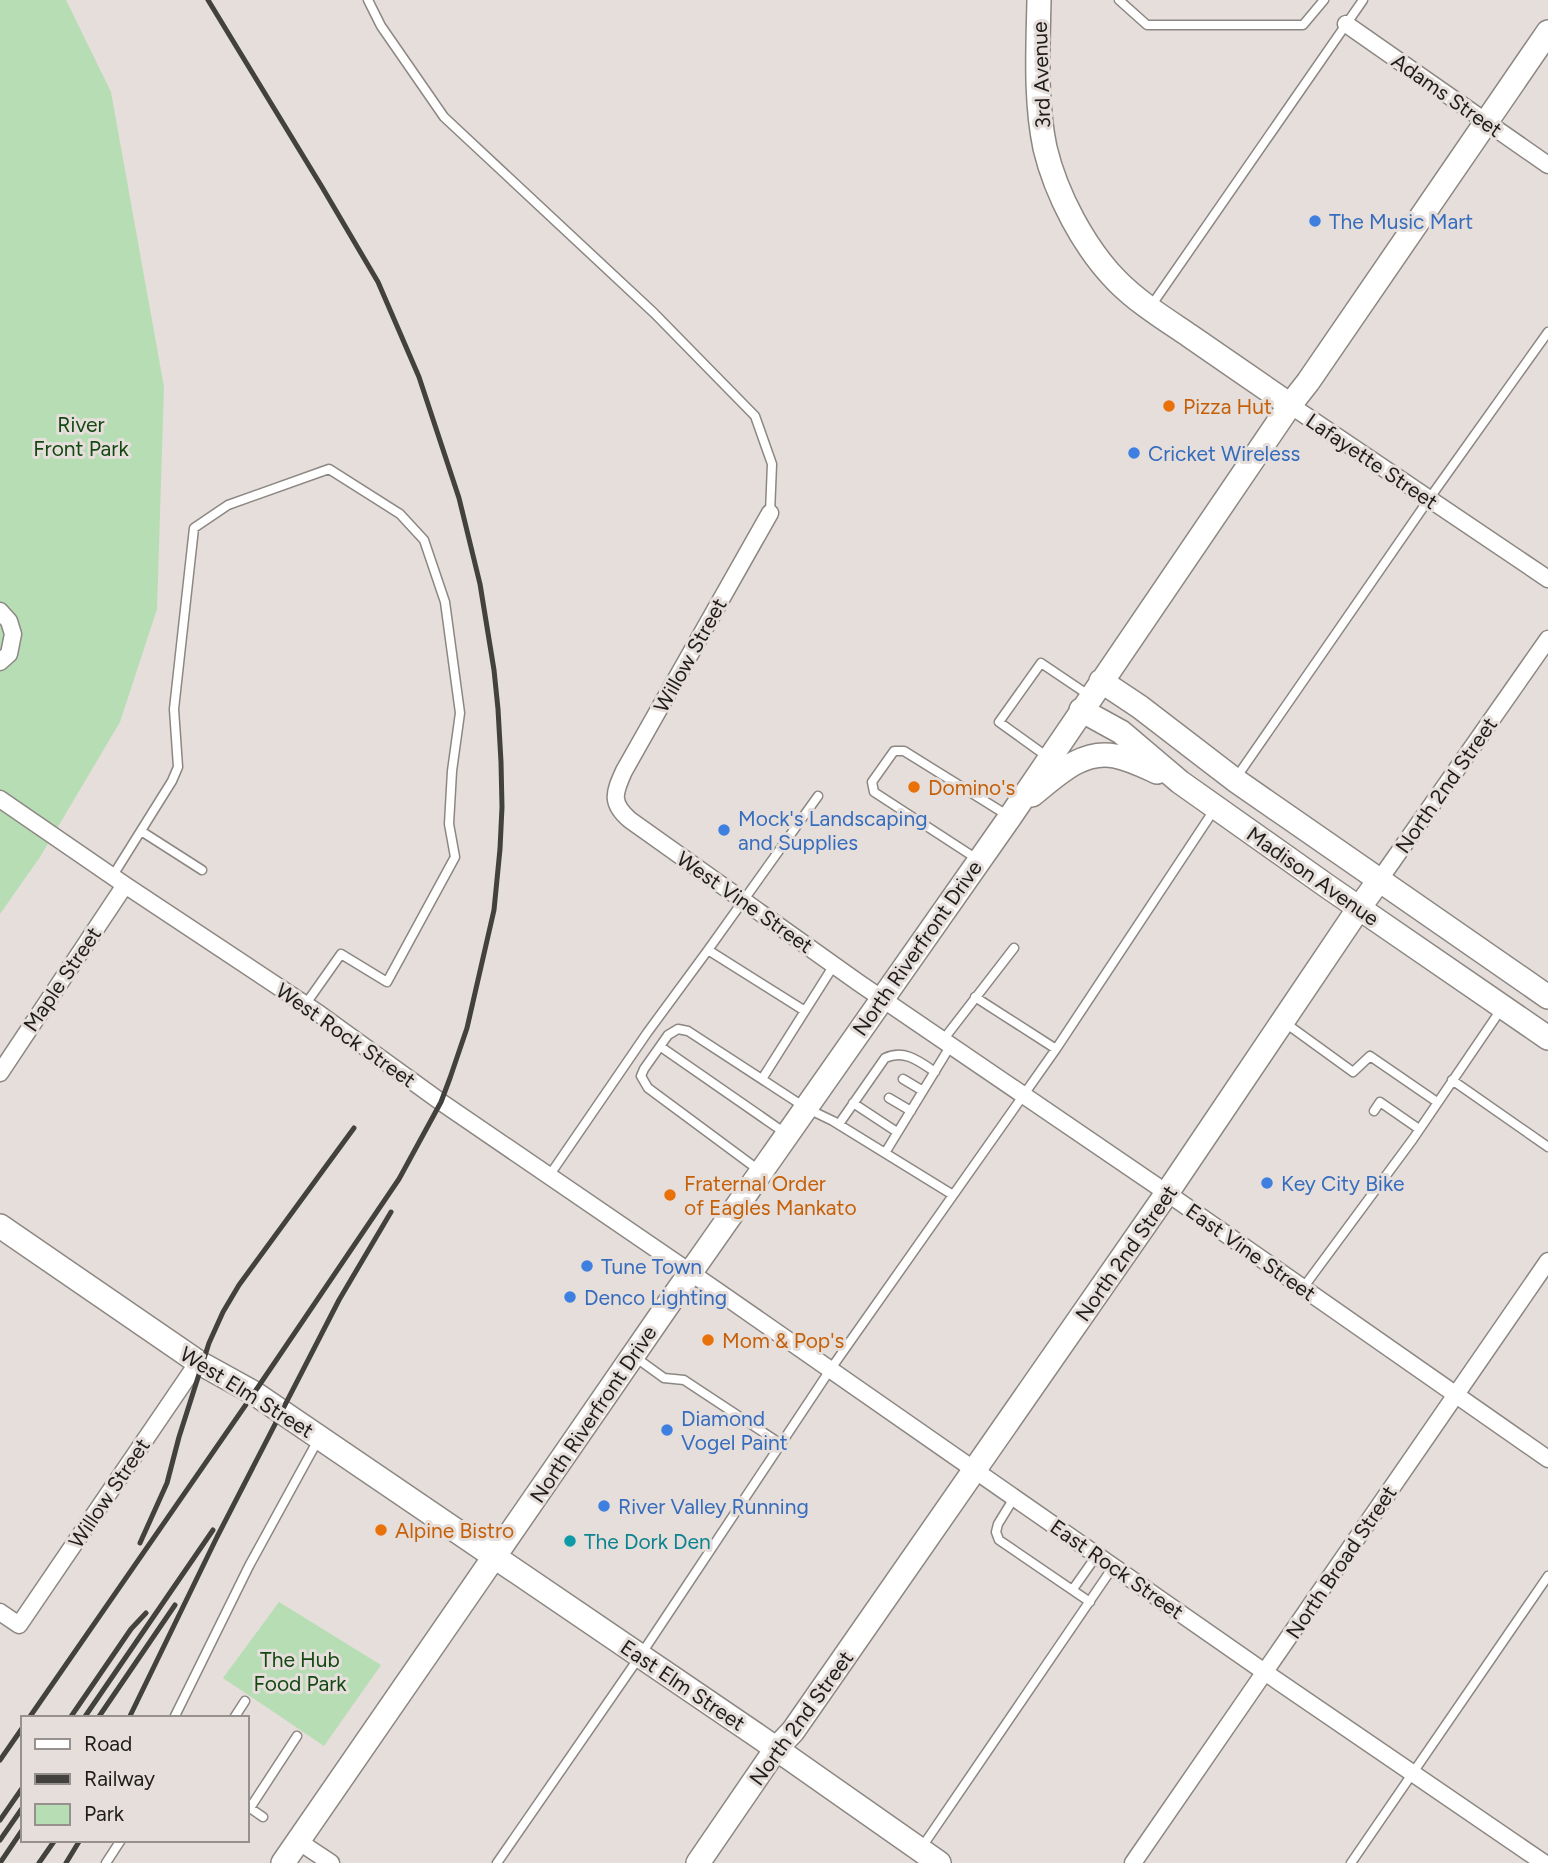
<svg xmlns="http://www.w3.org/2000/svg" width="1548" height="1863" viewBox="0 0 1548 1863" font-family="Figtree,sans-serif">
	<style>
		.green { fill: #b7ddb4 }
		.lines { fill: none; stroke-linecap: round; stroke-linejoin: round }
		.lane-casing { stroke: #8d8783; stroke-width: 11 }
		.street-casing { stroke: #8d8783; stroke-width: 19 }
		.secondary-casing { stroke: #8d8783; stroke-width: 26 }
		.lane { stroke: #fff; stroke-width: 8 }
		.street { stroke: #fff; stroke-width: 16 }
		.secondary { stroke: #fff; stroke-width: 23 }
		.rail { stroke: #43413e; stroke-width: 5 }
		.shop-dot { fill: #3f7fe0; stroke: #e5deda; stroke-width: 2.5 }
		.food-dot { fill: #e8710a; stroke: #e5deda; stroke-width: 2.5 }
		.culture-dot { fill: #0f9aa8; stroke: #e5deda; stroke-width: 2.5 }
		.labels { text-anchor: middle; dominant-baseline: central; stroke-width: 6; stroke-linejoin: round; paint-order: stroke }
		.street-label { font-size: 21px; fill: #1f1d1b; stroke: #e5deda }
		.shop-label { font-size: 21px; fill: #366cbe; stroke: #e5deda; text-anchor: start }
		.food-label { font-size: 21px; fill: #c56008; stroke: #e5deda; text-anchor: start }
		.park-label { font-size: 21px; fill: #144813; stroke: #e5deda }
		.culture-label { font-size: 21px; fill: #0d838f; stroke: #e5deda; text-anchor: start }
	</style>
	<rect width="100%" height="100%" fill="#e5deda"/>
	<path class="green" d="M0,0H66L111,92L164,387L157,609L120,722L40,857L0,914Z
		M279,1602L381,1665L324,1746L223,1678Z"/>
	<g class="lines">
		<g class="lane-casing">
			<path id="lane" d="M368,0L381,26L444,117L654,313L755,416L772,464L770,513
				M1119,0L1147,25H1303L1324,0
				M1151,306L1363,0
				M1049,758L999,722L1041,663L1090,696
				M1236,778L1429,499L1548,332
				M141,831L202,870
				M977,859L874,792L872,782L894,751H904L1007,815
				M112,877L172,781L178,767L174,709L194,528L228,505L329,469L400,514L424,540L445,602L460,713L452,771L449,824L455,857L387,982L341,954L305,1005
				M975,997L1056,1049
				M805,1011L708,950L818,796
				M1284,1022L1353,1072L1370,1056L1437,1102
				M943,1040L1014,948
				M661,1047L785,1133
				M762,1079L834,965
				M903,1079L923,1091
				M1452,1080L1548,1147
				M889,1098L911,1111
				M853,1103L897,1132
				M1374,1111L1380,1102L1419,1129
				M839,1124L885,1058C904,1049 919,1061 935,1072
				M885,1153L951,1045
				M760,1171L648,1088L641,1076L644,1069L668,1035L678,1029L688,1031L806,1108L833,1121L953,1195
				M549,1176L647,1033L708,950
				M1303,1288L1413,1139L1502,1008
				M635,1357L664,1378L684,1380L781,1444
				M1014,1498L998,1524L996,1532L999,1540L1090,1602
				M1073,1589L1097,1555
				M174,1718L249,1566L318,1440
				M234,1718L245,1701
				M247,1806L263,1817
				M250,1808L297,1736
				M922,1847L1113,1567
				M106,1863L121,1840
				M497,1863L640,1656L830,1370L1056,1049L1214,810
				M1351,1863L1548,1576"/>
		</g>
		<g class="street-casing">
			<path id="street" d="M1346,24L1548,165
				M1290,405L1548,579
				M770,513L624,771C614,793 610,803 630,820L859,983L1167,1193L1548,1459
				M0,611L9,621L13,634L9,654L0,662
				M0,799L125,885L318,1013L441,1102L716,1290L1266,1673L1544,1863
				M1380,879L1548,639
				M0,1073L125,885
				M0,1612L19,1625L198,1362
				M298,1841L331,1863
				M1133,1863L1548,1261"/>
		</g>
		<g class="secondary-casing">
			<path id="secondary" d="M1039,0C1038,49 1035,100 1045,148C1056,194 1084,248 1118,282C1139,303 1165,319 1190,336C1223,359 1257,382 1290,405
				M1101,681L1140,707L1235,780L1548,997
				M1081,710L1121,732L1180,782L1327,886L1548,1038
				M1032,795C1056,776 1082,749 1115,756C1130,759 1144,766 1157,772
				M0,1226L198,1362L254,1393L758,1736L939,1863
				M283,1863L672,1299L1010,817L1290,405L1308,382L1548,32
				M698,1863L776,1749L793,1731L1167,1193L1359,908L1380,879"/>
		</g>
		<use href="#lane" class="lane"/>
		<use href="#street" class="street"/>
		<use href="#secondary" class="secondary"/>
		<path class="rail" d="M140,1543L167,1483L179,1437L209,1343L223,1312L239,1285L354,1128
			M29,1718L254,1393L399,1179L441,1102L450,1078L467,1028L494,910L500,849L502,807L501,762L498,709L494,670L480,584L459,498L419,377L378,282L322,187L208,0
			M70,1718L131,1629L146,1613
			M84,1718L213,1530
			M98,1718L175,1605
			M129,1718L217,1537L339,1300L391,1212
			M0,1760L23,1727
			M0,1820L23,1787
			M0,1840L23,1807
			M0,1863L23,1829
			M39,1863L55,1840
			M66,1863L80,1840"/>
	</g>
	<g class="shop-dot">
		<circle cx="1315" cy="221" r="7"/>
		<circle cx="1134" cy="453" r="7"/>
		<circle cx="724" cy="830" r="7"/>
		<circle cx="1267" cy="1183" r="7"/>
		<circle cx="587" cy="1266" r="7"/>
		<circle cx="570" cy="1297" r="7"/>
		<circle cx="667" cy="1430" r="7"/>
		<circle cx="604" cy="1506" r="7"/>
	</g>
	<g class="food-dot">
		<circle cx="1169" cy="406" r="7"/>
		<circle cx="914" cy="787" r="7"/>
		<circle cx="670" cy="1195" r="7"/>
		<circle cx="708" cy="1340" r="7"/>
		<circle cx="381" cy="1530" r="7"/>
	</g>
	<circle class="culture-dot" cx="570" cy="1541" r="7"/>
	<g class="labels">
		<g class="street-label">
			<text transform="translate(1041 75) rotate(-92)">3rd Avenue</text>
			<text transform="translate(1447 95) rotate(35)">Adams Street</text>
			<text transform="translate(1372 461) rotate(34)">Lafayette Street</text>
			<text transform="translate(690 655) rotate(-61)">Willow Street</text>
			<text transform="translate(1446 785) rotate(-55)">North 2nd Street</text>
			<text transform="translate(1313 876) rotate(35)">Madison Avenue</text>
			<text transform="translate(745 902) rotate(35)">West Vine Street</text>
			<text transform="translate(917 948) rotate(-55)">North Riverfront Drive</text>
			<text transform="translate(62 979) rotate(-56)">Maple Street</text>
			<text transform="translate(346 1035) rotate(35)">West Rock Street</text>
			<text transform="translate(1251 1252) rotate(35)">East Vine Street</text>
			<text transform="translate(1126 1253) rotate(-55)">North 2nd Street</text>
			<text transform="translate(247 1392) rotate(32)">West Elm Street</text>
			<text transform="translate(593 1414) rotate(-56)">North Riverfront Drive</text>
			<text transform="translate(109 1493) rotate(-56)">Willow Street</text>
			<text transform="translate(1341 1562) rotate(-56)">North Broad Street</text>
			<text transform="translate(1117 1569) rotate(35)">East Rock Street</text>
			<text transform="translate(683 1685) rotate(34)">East Elm Street</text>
			<text transform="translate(801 1718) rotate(-54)">North 2nd Street</text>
		</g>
		<g class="shop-label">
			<text x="1329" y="221">The Music Mart</text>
			<text x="1148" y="453">Cricket Wireless</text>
			<text x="738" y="818">Mock's Landscaping<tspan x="738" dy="24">and Supplies</tspan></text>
			<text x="1281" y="1183">Key City Bike</text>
			<text x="601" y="1266">Tune Town</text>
			<text x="584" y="1297">Denco Lighting</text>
			<text x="681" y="1418">Diamond<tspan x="681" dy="24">Vogel Paint</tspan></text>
			<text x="618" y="1506">River Valley Running</text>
		</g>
		<g class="food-label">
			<text x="1183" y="406">Pizza Hut</text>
			<text x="928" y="787">Domino's</text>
			<text x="684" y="1183">Fraternal Order<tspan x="684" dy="24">of Eagles Mankato</tspan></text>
			<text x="722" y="1340">Mom &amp; Pop's</text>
			<text x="395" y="1530">Alpine Bistro</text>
		</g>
		<g class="park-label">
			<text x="81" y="424">River<tspan x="81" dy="24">Front Park</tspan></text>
			<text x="300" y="1659">The Hub<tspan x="300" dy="24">Food Park</tspan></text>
		</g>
		<g class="culture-label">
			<text x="584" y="1541">The Dork Den</text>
		</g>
	</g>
	<rect x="21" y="1716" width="228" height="126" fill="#e5deda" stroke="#96918e" stroke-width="2"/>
	<rect x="35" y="1739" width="35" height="10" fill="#ffffff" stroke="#96918e" stroke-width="2"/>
	<text x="84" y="1751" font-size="21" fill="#1f1d1b">Road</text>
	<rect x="35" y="1774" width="35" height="10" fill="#43413e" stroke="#96918e" stroke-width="2"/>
	<text x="84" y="1786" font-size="21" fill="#1f1d1b">Railway</text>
	<rect x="35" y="1804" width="35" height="21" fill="#b7ddb4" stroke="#96918e" stroke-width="2"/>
	<text x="84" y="1821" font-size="21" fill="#1f1d1b">Park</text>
</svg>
